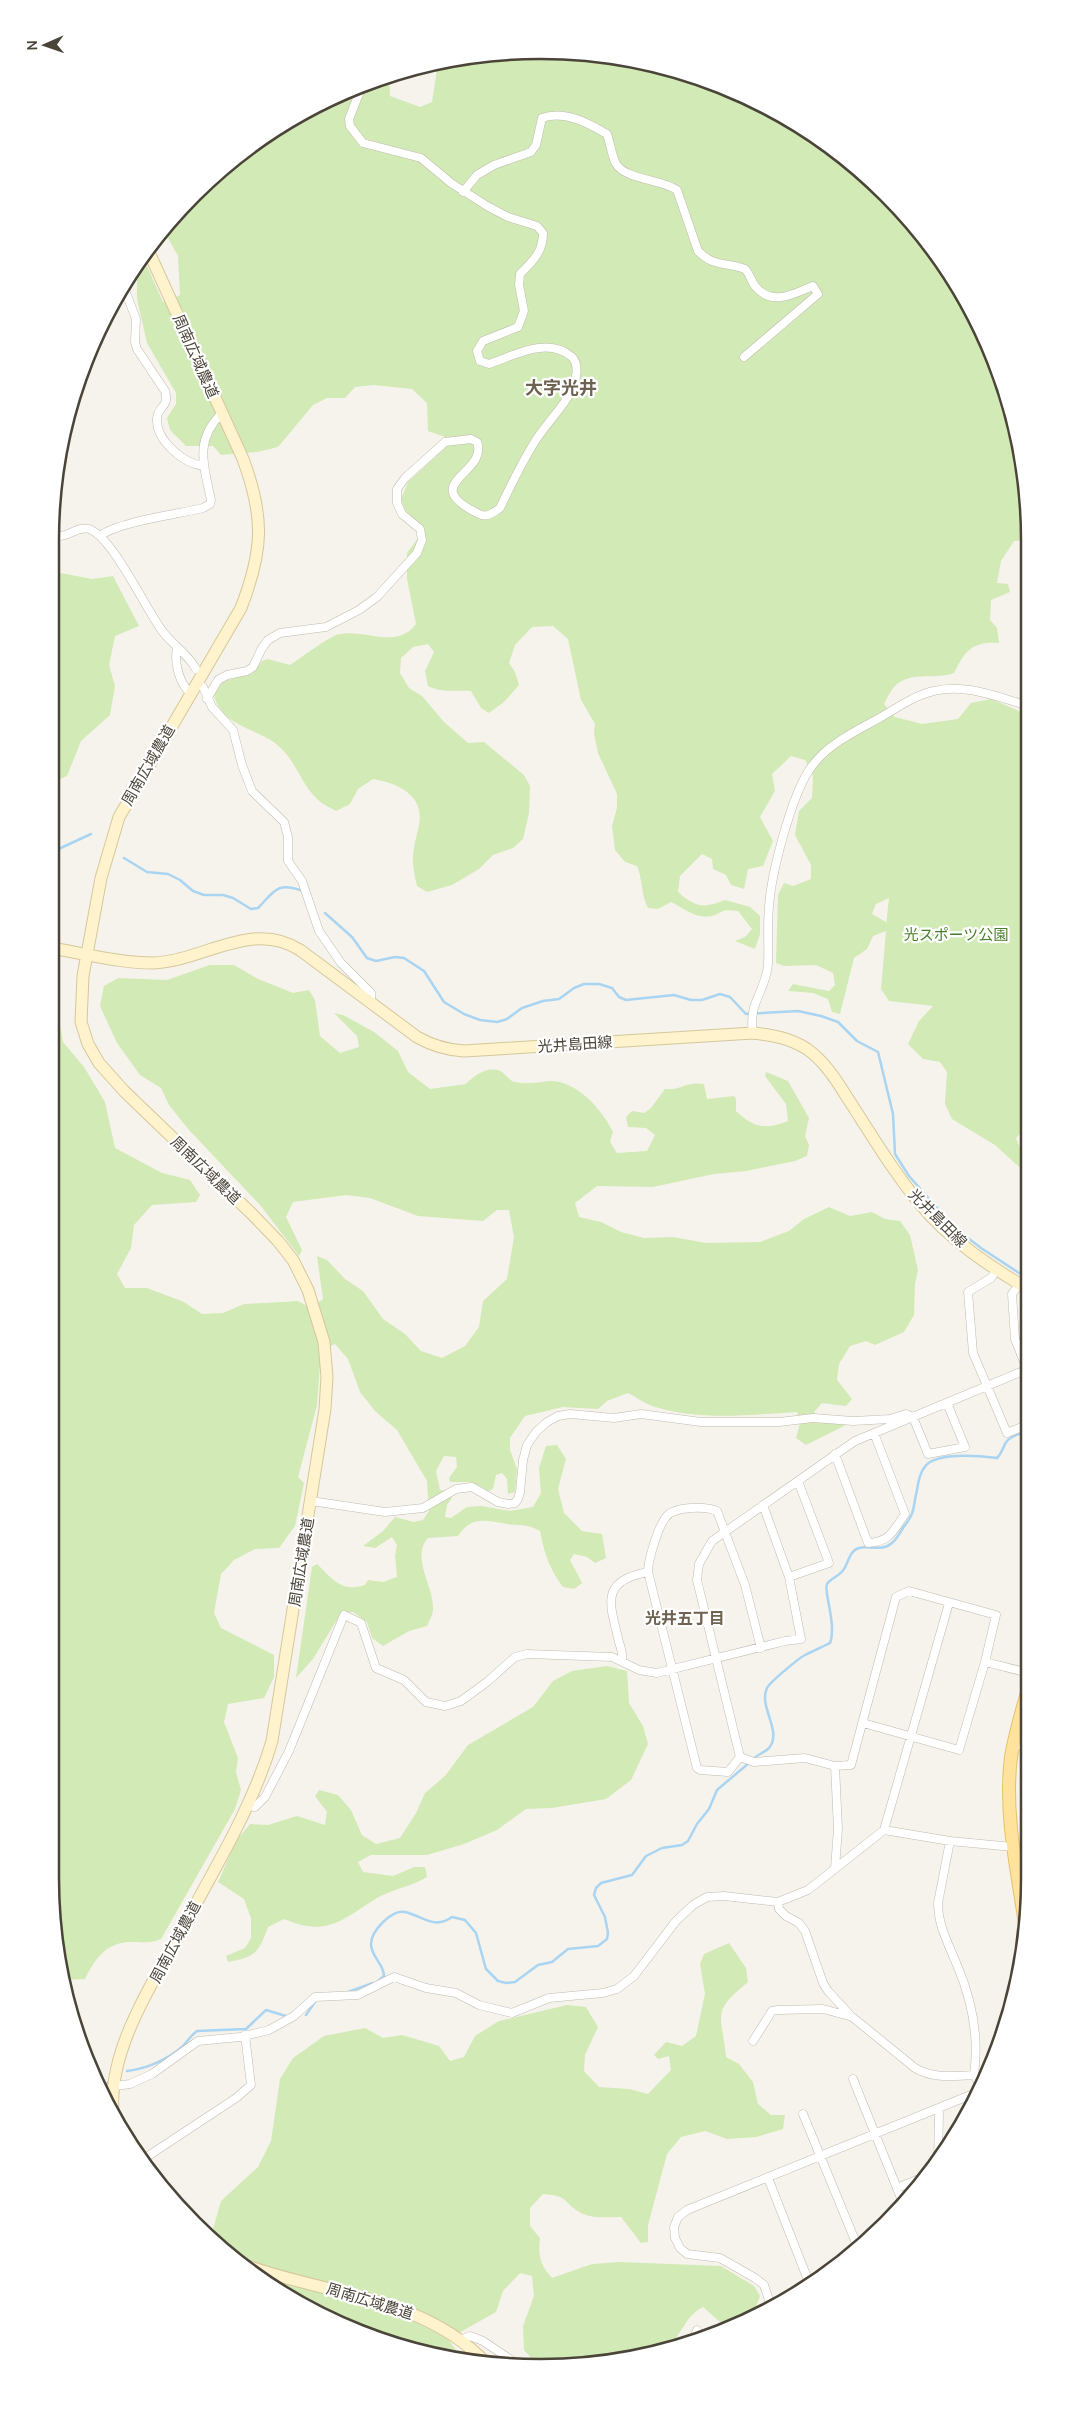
<svg xmlns="http://www.w3.org/2000/svg" width="1080" height="2418" viewBox="0 0 1080 2418" font-family="Manrope,'Noto Sans JP',sans-serif">
	<style>
		.green { fill: #d2eab5; fill-rule: evenodd }
		.lines { fill: none; stroke-linecap: round; stroke-linejoin: round }
		.stream { stroke: #a9d4f2; stroke-width: 2.5 }
		.street-casing { stroke: #c2bbae; stroke-width: 9 }
		.secondary-casing { stroke: #d6c79b; stroke-width: 13 }
		.primary-casing { stroke: #e6c16a; stroke-width: 14 }
		.street { stroke: #fff; stroke-width: 8 }
		.secondary { stroke: #fff3cd; stroke-width: 11 }
		.primary { stroke: #ffe39c; stroke-width: 12 }
		.labels { text-anchor: middle; dominant-baseline: central; stroke-width: 4.5; stroke-linejoin: round; paint-order: stroke }
		.street-label { font-size: 15px; fill: #4b4439; stroke: #fff }
		.park-label { font-size: 15px; fill: #4a7f2a; stroke: #fff }
		.neighbourhood-label { font-size: 16px; font-weight: bold; fill: #6e6250; stroke: #fff }
		.quarter-label { font-size: 18px; font-weight: bold; fill: #6e6250; stroke: #fff }
		.rim { fill: none; stroke: #4b4439; stroke-width: 2.5 }
	</style>
	<rect width="100%" height="100%" fill="#f6f3ec"/>
	<path class="green" d="M508,51L604,54L698,76L838,151L929,241L993,352L1026,476V540L1014,541L1001,561L997,583L1008,584L1010,592L991,600L990,620L997,628L999,643C972,641 965,651 954,673C936,680 914,671 897,684C892,688 887,698 884,704L895,717L922,724L958,719L971,703L991,699L1026,714L1028,1125L1016,1138L1020,1148L1028,1155V1175L995,1145L952,1119L945,1104L947,1072L940,1062L923,1059L908,1044L919,1021L933,1006L889,1001L881,989L886,931L873,936L867,949L854,958L840,1014L832,1012L828,999L813,993L788,991L793,984L829,991L835,985L833,973L816,965L784,966L776,963L778,895L784,883L793,886L811,879V865L795,835L799,811L812,798L813,776L805,760L791,756L772,774L775,791L760,817L773,841L763,866L748,869L744,889L731,885L726,875L713,869L712,859L702,854L680,876L678,892C695,907 703,909 725,900L750,907L760,916V934L755,949L735,941L745,937L752,929L738,911C719,909 727,911 712,916C698,920 683,908 671,902L658,909L648,908C641,895 643,880 637,866L625,862L615,850L612,826L617,808V794L598,753L594,734L595,724L581,700L568,639L553,626L532,627L515,645L509,663L515,672L519,685L504,702L489,713L481,708L471,691C456,690 442,693 428,686L425,671L434,652L428,644L413,647L401,658L400,673L409,688L422,696L444,722L468,743L484,742L524,775L530,786L529,813L523,839L513,848L493,855L479,869L452,885L427,892L417,886C415,876 412,865 413,855C414,844 417,835 419,825C425,795 397,783 373,779L358,789L350,804L336,811C330,807 321,804 316,798C299,781 296,759 275,743C254,728 221,725 214,695L223,681L252,674L262,661L268,659L290,665C301,658 329,636 340,634C366,629 397,650 416,624L407,579V553L424,530L405,510L401,499L408,482L448,445L445,437L428,431L427,403L412,389L374,385L355,387L345,398H327L313,405L278,447L257,452L221,455L213,446H186L170,430L167,418L176,404V393L147,343L137,299V278L134,269L143,257L163,302L180,295L178,256L163,229L172,217L242,151L324,100L389,76L390,96L420,107L432,102L438,63ZM889,898L886,926V922L872,914L876,904Z
		M50,571L92,579L113,576L139,626L115,636L109,665L115,686L110,715L81,741L67,776L50,784Z
		M210,965H234L256,978L293,993L309,990L315,1000L320,1036L340,1053L359,1047L357,1036L334,1013L343,1015L374,1032L398,1051L408,1072L430,1089L466,1084C474,1075 488,1066 500,1071C506,1074 509,1081 515,1082C528,1085 537,1082 550,1081C578,1081 602,1110 613,1132L610,1142L617,1153L647,1151L655,1135L646,1128L628,1127L626,1117L632,1111L644,1113L651,1108L665,1089C683,1090 685,1081 704,1084L707,1099L734,1096L736,1099V1111C754,1128 765,1130 788,1121L786,1104L765,1076L766,1072L788,1081L809,1118L805,1136L809,1145L807,1156L795,1161L746,1171L714,1174L653,1187L597,1186L575,1203L579,1217L601,1222L621,1232L644,1238L673,1237L706,1243L760,1242L789,1231L804,1219L829,1207L850,1216L872,1212L885,1219L900,1221L910,1235L918,1270L915,1284L914,1315L904,1332L875,1345L866,1341L850,1346L839,1364L837,1380L852,1399L846,1406L822,1403L814,1412L822,1422L846,1425L806,1445L796,1438L800,1423L797,1412C749,1415 698,1421 652,1406C644,1403 636,1397 628,1393L607,1401L598,1409L563,1407L525,1416L510,1438V1450L517,1469L515,1492L508,1494L507,1479L502,1473L496,1475L493,1489L489,1491L470,1482H450L449,1478L457,1467L456,1457L444,1456L436,1471L440,1490L446,1491L451,1489L452,1498L447,1505L445,1517L451,1518L467,1507L481,1506L510,1511L533,1507L541,1493L539,1468L546,1446L557,1445L566,1459L558,1489L564,1513L582,1531L602,1534L606,1558L595,1563L587,1557L574,1554L570,1560L582,1583L574,1589L563,1587C550,1570 544,1553 540,1531C526,1523 521,1526 507,1524C485,1521 472,1515 458,1536L428,1538C410,1558 435,1587 433,1611C432,1616 429,1621 427,1626L409,1631L383,1646L372,1638L367,1622L353,1612H344L338,1618L313,1659L296,1678L312,1567L317,1564C333,1579 341,1593 365,1585L368,1580L383,1582L397,1577L395,1556L397,1545L392,1537L375,1548L363,1546L383,1531L395,1517L414,1522L423,1520L429,1511L427,1481L397,1430L375,1411L360,1392L348,1359L335,1344L321,1350L317,1405L298,1477L304,1483L295,1526L279,1548L255,1549L234,1560L221,1574L214,1613L221,1628L274,1655V1677L264,1698L228,1704L224,1722L238,1758L236,1772L241,1790L235,1809L161,1939C149,1944 142,1942 130,1942C105,1943 95,1959 85,1979L61,1980L50,1878V1002L57,1010L63,1042L84,1067L105,1102L115,1148L162,1173L190,1180L200,1195L196,1202L152,1205L134,1225L131,1248L117,1274L125,1288H147L184,1302L202,1314L223,1313L244,1304L284,1302L298,1301L311,1308L323,1299L317,1256L327,1260L345,1279L363,1291L383,1319L405,1334L421,1351L442,1358L465,1346L479,1327L483,1301L507,1279L514,1237L509,1210H497L483,1221L418,1216L370,1198L346,1195L293,1202L286,1217L302,1250L299,1256L260,1205L189,1130L169,1105L161,1088L140,1075L117,1043L100,1006L104,986L118,978L167,980Z
		M607,1666L627,1671L629,1703L643,1726L648,1744L631,1780L606,1799L552,1808L526,1809L497,1830L464,1844L427,1855H371L358,1862L363,1872L393,1876L414,1867H425L427,1877C412,1886 398,1888 383,1895C375,1898 367,1905 360,1909C330,1929 316,1932 284,1919L268,1927C259,1953 255,1957 228,1962L226,1956L245,1948L251,1938V1918L244,1899L218,1882L236,1841L250,1824L268,1825L297,1816L325,1825L327,1812L315,1796L319,1790L338,1795L351,1810L362,1835L376,1844L400,1838L416,1813L425,1793L445,1776L468,1745L533,1707L553,1681L572,1671Z
		M729,1943L746,1968L748,1982C710,2013 722,2014 726,2057L739,2064L753,2082L758,2104L771,2115H785L783,2129L756,2137L727,2139L705,2131L681,2137L667,2154L648,2225V2242L641,2243L621,2217C608,2217 593,2219 581,2213C561,2202 571,2196 543,2194L530,2208V2226L540,2238C538,2256 540,2265 552,2278L592,2264L620,2262L721,2266L754,2286L760,2296C753,2315 749,2326 727,2328L703,2307C684,2316 682,2337 665,2349C646,2363 567,2365 540,2368L524,2350L523,2326L534,2296L532,2276L520,2273L503,2291L496,2312L448,2339L456,2350L451,2359H445L382,2342L295,2302L216,2245L212,2233L221,2201L258,2167L271,2141L280,2079L293,2058L324,2036L365,2028L383,2038L402,2035L439,2046L450,2061L464,2057L475,2036L499,2021L567,2005L586,2007L598,2027L585,2055L584,2071L599,2087L629,2089L648,2094L671,2070L669,2056L658,2059L654,2055L666,2042L682,2046L696,2036L705,1994L700,1964L704,1954Z"/>
	<g class="lines">
		<path class="stream" d="M50,853L91,834
			M124,858L147,872L168,874L180,880L193,891L204,895H223L233,898L251,909L258,908C274,892 276,881 303,891
			M325,913L352,937L367,958L376,961L395,957L404,958L424,971L444,1002L464,1014L480,1020L497,1022L507,1019L522,1008L543,1001L559,999L574,988L584,984H599L612,988L619,997L626,1000L674,995L691,1000H702L720,994L730,997L746,1014L798,1011L821,1016L838,1022L857,1041L878,1052L893,1114L895,1154L909,1176L954,1227L981,1248L1019,1273
			M753,1759C757,1755 765,1752 769,1748C783,1731 758,1707 767,1688C770,1682 799,1658 805,1655C813,1651 822,1647 830,1643C837,1625 823,1589 827,1584C831,1578 840,1576 844,1569C848,1563 850,1550 859,1548C869,1545 882,1552 892,1543C896,1540 900,1533 903,1528C917,1509 912,1510 917,1490C918,1483 920,1473 924,1468C934,1451 980,1456 997,1458C1001,1454 1002,1450 1005,1444C1009,1436 1020,1433 1029,1431
			M378,1981L384,1976C384,1964 371,1957 371,1944C371,1931 392,1909 405,1912C423,1916 434,1930 452,1917L465,1920L476,1933L486,1969L498,1981L506,1983L515,1982L538,1965L552,1962L568,1949L598,1946L607,1939L608,1933L605,1917L594,1895L596,1888L601,1883L632,1875L646,1856L662,1848L682,1845L688,1841L697,1824L709,1809L717,1790L749,1763
			M348,1992L373,1983
			M306,2015L315,2002
			M127,2071C146,2069 169,2059 183,2046C188,2041 191,2035 197,2031L246,2029L266,2010L286,2016
			M100,2088L109,2082"/>
		<g class="street-casing">
			<path id="street" d="M463,192L477,175L494,165L531,152L536,145L542,118C565,110 588,123 607,134C610,143 612,156 616,164C626,180 662,179 677,190L698,251C713,267 726,262 745,269C750,274 751,281 755,286C772,307 793,294 813,286L818,294L744,357
				M123,285L136,319L135,342L137,349L165,391C170,408 157,406 157,419C156,441 184,464 204,466
				M54,529L59,536C69,536 78,526 89,529C113,537 146,610 163,632C173,645 188,654 196,669
				M100,536C117,522 179,514 203,508L210,504L211,500C204,466 194,441 221,414
				M177,648C174,663 179,682 190,693
				M203,687L212,707L233,730L242,765L252,791L284,822L288,837V861L302,881L319,931L341,963L371,993V1002
				M207,699L218,680L227,675L247,671L253,667L262,648L268,640L280,633L326,627L359,610L377,597L417,553L422,540L420,529L402,514L397,503V489L405,478L445,442L471,439L477,442C489,474 415,483 479,514C487,518 493,513 500,508C510,487 521,464 534,443C545,425 562,409 572,390C576,381 580,365 572,357C548,336 515,355 489,364L480,361L477,351L483,341L518,327L524,311L519,285L520,274C533,261 543,252 543,233L537,226L508,217L487,206L451,183L421,158L363,143L350,126L349,119L362,86
				M753,1033C748,1001 766,992 768,964C769,945 767,926 769,907C771,874 792,792 812,766C827,745 854,732 876,720C894,710 914,695 934,691C965,683 997,697 1026,705
				M997,1269L991,1278L968,1292L973,1353L1007,1433L1029,1424
				M1028,1273L1012,1294L1015,1339L1028,1372
				M835,1454L868,1543C890,1542 893,1531 905,1514L874,1433
				M311,1501L385,1512L423,1508L456,1489L472,1487L498,1502L508,1504L515,1503L518,1499L520,1492L523,1460L527,1445L536,1432L547,1422L558,1416L570,1414L614,1418L641,1414L701,1422H779L813,1418L853,1421L890,1419L906,1414L913,1417L928,1454L965,1447L947,1403
				M789,1577L829,1563L798,1481
				M622,1661C623,1654 621,1648 619,1642C610,1604 599,1581 648,1572
				M985,1662L1029,1673
				M863,1723L959,1750L985,1662L996,1615L909,1591L896,1597L851,1765L835,1766L805,1758L754,1762L740,1757L697,1580L699,1564L712,1541L855,1441L1028,1369
				M1014,1744L1030,1748
				M740,1757L728,1772L700,1770L697,1768L648,1572C648,1560 658,1527 666,1517C674,1506 706,1506 717,1511L745,1585L761,1648
				M248,1806L255,1807L265,1797L289,1751L344,1615L361,1623L376,1668L404,1680L426,1702L445,1706L461,1701L487,1682L515,1657L527,1654L612,1657L639,1670L657,1673L785,1641L801,1639L789,1577L763,1505
				M884,1830L950,1841L1013,1847
				M950,1841L938,1903C938,1926 949,1945 957,1965C972,2000 979,2039 974,2075L981,2086
				M835,1868L838,1829L835,1766
				M778,1902L779,1909L786,1916L799,1923L805,1931L823,1983L828,1991L851,2016L915,2068C934,2079 953,2076 974,2075
				M753,2041L772,2011L778,2010L823,2009L849,2016
				M853,2079L903,2203
				M102,2093H106L115,2086L130,2084L152,2074L198,2041L240,2037L269,2030L294,2016L315,1997L358,1995L394,1977L426,1988L456,1993L479,2005L512,2013L549,1998L603,1993L617,1989L634,1976L676,1921L693,1905L707,1897L724,1896L778,1902L808,1890L884,1830L949,1603
				M937,2110L939,2114L938,2162
				M803,2114L859,2250
				M142,2160L236,2098L251,2085L245,2035
				M768,2178L810,2285
				M897,2188L929,2175
				M772,2309L764,2285L755,2278L720,2258L687,2254L680,2248L675,2238L674,2227L678,2217L687,2210L978,2092
				M461,2340L470,2336L483,2341L520,2366
				M693,2341L697,2330"/>
		</g>
		<g class="secondary-casing">
			<path id="secondary" d="M50,948C84,953 118,963 153,963C204,961 252,919 300,950L417,1037C433,1046 446,1050 464,1051L753,1033C772,1035 790,1038 807,1049C827,1063 839,1085 852,1105C874,1139 895,1174 921,1205C950,1240 989,1266 1028,1289
				M114,2120C104,2057 151,1985 180,1933C213,1871 252,1809 272,1741L325,1409L327,1377L324,1342L308,1290L293,1260L278,1241L252,1214L124,1091L99,1063L88,1044L81,1022L83,976L101,878L119,817L241,608C263,551 265,518 243,459L148,250
				M242,2264C324,2295 422,2295 486,2363"/>
		</g>
		<g class="primary-casing">
			<path id="primary" d="M1025,1924C1017,1869 1004,1813 1011,1757C1015,1733 1022,1710 1029,1686"/>
		</g>
		<use href="#street" class="street"/>
		<use href="#secondary" class="secondary"/>
		<use href="#primary" class="primary"/>
	</g>
	<g class="labels">
		<g class="street-label">
			<text transform="translate(196 356) rotate(66)">周南広域農道</text>
			<text transform="translate(148 765) rotate(-60)">周南広域農道</text>
			<text transform="translate(575 1044) rotate(-4)">光井島田線</text>
			<text transform="translate(206 1170) rotate(44)">周南広域農道</text>
			<text transform="translate(938 1218) rotate(45)">光井島田線</text>
			<text transform="translate(301 1562) rotate(-81)">周南広域農道</text>
			<text transform="translate(175 1942) rotate(-62)">周南広域農道</text>
			<text transform="translate(370 2301) rotate(17)">周南広域農道</text>
		</g>
		<g class="park-label">
			<text x="956" y="934">光スポーツ公園</text>
		</g>
		<g class="neighbourhood-label">
			<text x="685" y="1618">光井五丁目</text>
		</g>
		<g class="quarter-label">
			<text x="561" y="387">大字光井</text>
		</g>
	</g>
	<path d="M0 0H1080V2418H0ZM540 59H540A481 481 0 0 1 1021 540V1878A481 481 0 0 1 540 2359H540A481 481 0 0 1 59 1878V540A481 481 0 0 1 540 59Z" fill="#fff" fill-rule="evenodd"/>
	<path class="rim" d="M540 59H540A481 481 0 0 1 1021 540V1878A481 481 0 0 1 540 2359H540A481 481 0 0 1 59 1878V540A481 481 0 0 1 540 59Z"/>
	<g transform="translate(45 45) rotate(268)" stroke="#ffffff" stroke-width="4" paint-order="stroke">
	<path d="M0-4L9 19L0 12L-9 19Z" fill="#4b4439"/>
	<text y="-8" font-size="14" font-weight="bold" text-anchor="middle" fill="#4b4439">N</text>
	</g>
</svg>
